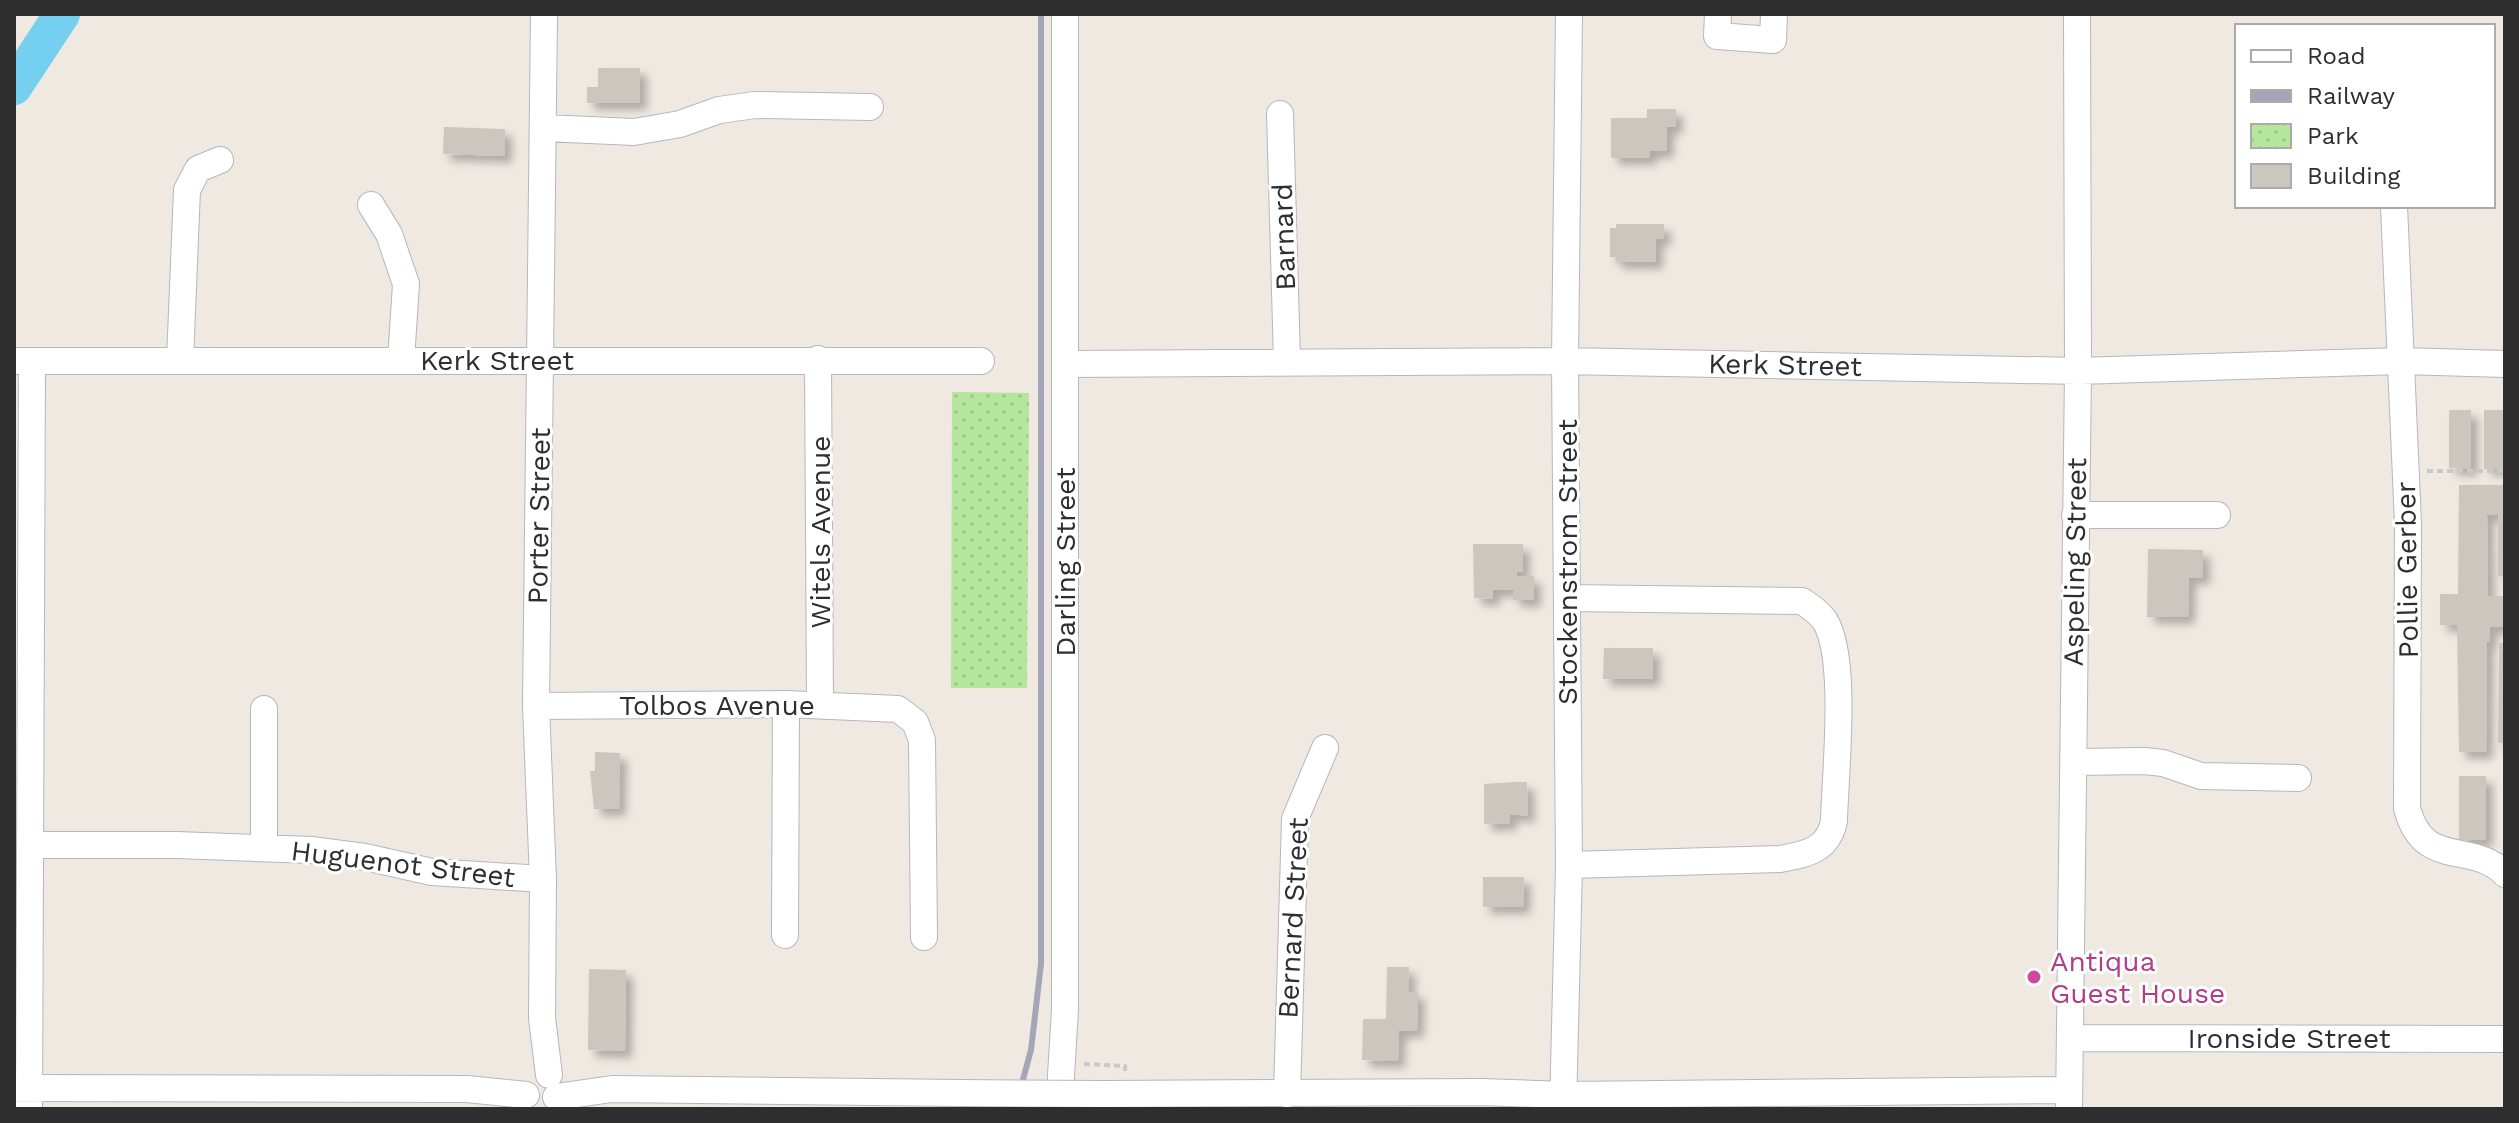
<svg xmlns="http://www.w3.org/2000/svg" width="2519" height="1123" viewBox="0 0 2519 1123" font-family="'Work Sans',sans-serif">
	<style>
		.park { fill: url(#park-dots) }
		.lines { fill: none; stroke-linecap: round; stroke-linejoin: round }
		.river { stroke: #75cff0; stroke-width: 36 }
		.building { fill: #cbc7bf; filter: url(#shadow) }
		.minor-casing { stroke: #b4b7c1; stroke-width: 28 }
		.path { stroke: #c9c9c9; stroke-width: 4; stroke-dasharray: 6 4; stroke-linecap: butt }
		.minor { stroke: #fff; stroke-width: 26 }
		.rail { stroke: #a3a6b8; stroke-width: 6 }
		.minor-bridge-casing { stroke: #b4b7c1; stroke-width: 28; stroke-linecap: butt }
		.minor-bridge { stroke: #fff; stroke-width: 26 }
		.hotel-dot { fill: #d1479c; stroke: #fff; stroke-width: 3 }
		.labels { text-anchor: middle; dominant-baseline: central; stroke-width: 6; stroke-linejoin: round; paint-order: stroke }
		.street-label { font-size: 28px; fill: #2e2e2e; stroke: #fff }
		.hotel-label { font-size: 28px; fill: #b23c85; stroke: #fff; text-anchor: start }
	</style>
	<defs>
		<pattern id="park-dots" width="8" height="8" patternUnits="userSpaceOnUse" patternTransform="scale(2)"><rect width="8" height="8" fill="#b6e59e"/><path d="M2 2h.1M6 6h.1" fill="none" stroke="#9dc588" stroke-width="1.8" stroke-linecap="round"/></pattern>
		<filter id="shadow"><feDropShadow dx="7" dy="7" stdDeviation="4" flood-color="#0004"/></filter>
	</defs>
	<rect width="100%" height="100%" fill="#efe9e1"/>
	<path class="park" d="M952,392L1029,393L1027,688H951Z"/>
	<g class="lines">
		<path class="river" d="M14,87L62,14"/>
	</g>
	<path class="building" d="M598,68H640V103H587V87H598Z
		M1647,109H1676V127H1667V151H1650V158H1611V118H1647Z
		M444,127L505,129V156L443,154Z
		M1616,224H1664V239H1656V262H1616V257H1610V228H1616Z
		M2449,410H2471V469L2449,468Z
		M2484,410H2505V469H2484Z
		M2459,485H2505V576H2498V514L2487,515L2488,596H2505V627H2490V642H2487L2486,752H2459L2457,625H2440V594H2458Z
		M1473,544H1523V572H1517V576H1534V600H1513V590H1493V599L1474,598Z
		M2148,549L2203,550V578L2189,577L2188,617H2147Z
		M2499,643H2505V743H2498Z
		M1604,648H1653V679H1603Z
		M595,752L620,753L619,809H594L590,771H595Z
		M2459,776H2486V840H2459Z
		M1516,782H1527L1528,816L1510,814V823L1484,824V784Z
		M1483,877H1524L1523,907H1483Z
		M1387,967H1409L1408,992H1418L1417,1031H1399L1398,1061L1362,1060L1363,1019H1386Z
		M589,969L626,970L625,1051L588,1050Z"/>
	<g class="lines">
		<g class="minor-casing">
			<path id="minor" d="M544,14L536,706L543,879L542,1018L549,1075
				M1718,14L1717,36L1773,40L1774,14
				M1280,114L1287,361
				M545,128L634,132L680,124L719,110L755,105L870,107
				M371,205L389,234L406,284L401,360
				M2394,206L2408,523L2407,808C2423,871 2473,840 2505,874
				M818,359L820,705
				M180,360L187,190L198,169L220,160
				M14,361H981
				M1065,364L1565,361L2078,371L2401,361L2505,364
				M2075,515H2217
				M1567,598L1802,601C1811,607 1819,612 1825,621C1848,658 1835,775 1834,821C1828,851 1806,854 1780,859L1569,865
				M536,706L786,704L898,709L915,722L922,740L924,937
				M2074,762L2145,761L2163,763L2201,776L2298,778
				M30,845H177L311,850L365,857L432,872L543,879
				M264,848V709
				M785,935L786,704
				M2072,1038L2505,1039
				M14,1088L467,1089L526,1095
				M1105,1094L1482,1092L1563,1095L2069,1090
				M1287,1094L1295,819L1325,748
				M556,1097L612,1089L961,1093
				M29,1109L32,362
				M1059,1109L1065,1009V14
				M1563,1109L1569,865L1565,361L1569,14
				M2069,1109L2078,371L2077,14"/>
		</g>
		<path class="path" d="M2427,471H2505
			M1084,1064L1125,1066V1071"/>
		<use href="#minor" class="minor"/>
		<path class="rail" d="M1015,1109L1031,1050L1041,964V14"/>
		<g class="minor-bridge-casing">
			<path id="minor-bridge" d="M961,1093L1105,1094"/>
		</g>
		<use href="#minor-bridge" class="minor-bridge"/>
	</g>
	<circle class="hotel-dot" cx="2034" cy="977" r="8"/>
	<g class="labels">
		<g class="street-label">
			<text transform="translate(1284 237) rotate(-92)">Barnard</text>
			<text x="497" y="360">Kerk Street</text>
			<text transform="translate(1785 365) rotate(1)">Kerk Street</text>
			<text transform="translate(539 516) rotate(-89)">Porter Street</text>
			<text transform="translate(820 532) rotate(-90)">Witels Avenue</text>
			<text transform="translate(1065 562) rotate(-90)">Darling Street</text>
			<text transform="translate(1567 562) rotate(-90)">Stockenstrom Street</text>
			<text transform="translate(2075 562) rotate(-89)">Aspeling Street</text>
			<text transform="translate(2407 570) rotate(-91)">Pollie Gerber</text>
			<text x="717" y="705">Tolbos Avenue</text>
			<text transform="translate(403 864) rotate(7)">Huguenot Street</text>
			<text transform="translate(1293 918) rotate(-87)">Bernard Street</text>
			<text x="2289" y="1038">Ironside Street</text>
		</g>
		<g class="hotel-label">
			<text x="2050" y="961">Antiqua<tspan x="2050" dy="32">Guest House</tspan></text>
		</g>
	</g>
	<rect width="2519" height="1123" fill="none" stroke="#2e2e2e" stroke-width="32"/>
	<rect x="2235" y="24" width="260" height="184" fill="#ffffff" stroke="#ababab" stroke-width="2"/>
	<rect x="2251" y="50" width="40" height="12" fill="#ffffff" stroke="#ababab" stroke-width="2"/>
	<text x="2307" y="64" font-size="24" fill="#2e2e2e">Road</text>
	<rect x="2251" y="90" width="40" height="12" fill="#a3a6b8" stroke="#ababab" stroke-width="2"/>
	<text x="2307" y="104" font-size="24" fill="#2e2e2e">Railway</text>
	<rect x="2251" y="124" width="40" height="24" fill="url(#park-dots)" stroke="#ababab" stroke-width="2"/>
	<text x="2307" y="144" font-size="24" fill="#2e2e2e">Park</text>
	<rect x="2251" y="164" width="40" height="24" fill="#cbc7bf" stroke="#ababab" stroke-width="2"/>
	<text x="2307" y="184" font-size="24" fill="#2e2e2e">Building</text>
</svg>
